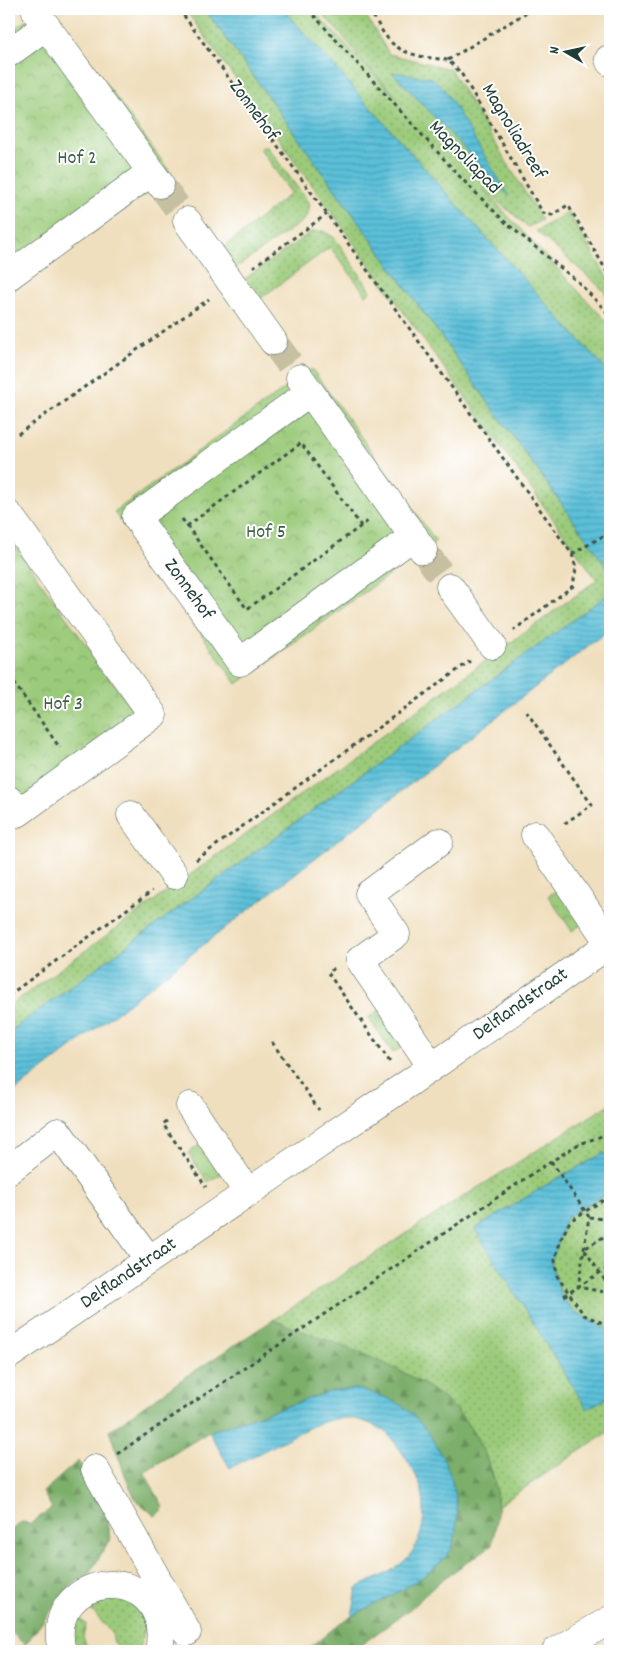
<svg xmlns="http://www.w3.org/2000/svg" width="619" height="1660" viewBox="0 0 619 1660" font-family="Dekko,sans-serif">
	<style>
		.grass { fill: url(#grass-dots); stroke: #5d8457 }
		.forest { fill: url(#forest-firs); stroke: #4e764f }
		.park { fill: url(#park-crowns); stroke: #5d8457 }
		.water { fill: url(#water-rules); stroke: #3e7e87 }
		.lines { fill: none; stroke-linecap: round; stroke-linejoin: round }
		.minor-tunnel { stroke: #c6bfa2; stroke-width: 28; stroke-dasharray: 28 14; stroke-linecap: butt }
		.minor-casing { stroke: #3e5549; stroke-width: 29 }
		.path { stroke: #3e5549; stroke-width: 3; stroke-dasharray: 4 4; stroke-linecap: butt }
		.minor { stroke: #fff; stroke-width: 28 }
		.labels { text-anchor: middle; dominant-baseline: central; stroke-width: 4; stroke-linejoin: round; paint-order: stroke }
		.street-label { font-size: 20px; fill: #1f3d34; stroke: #fff }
		.park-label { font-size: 20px; fill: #3e6046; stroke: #fff }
	</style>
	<defs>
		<pattern id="grass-dots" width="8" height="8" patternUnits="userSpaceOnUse" patternTransform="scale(1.25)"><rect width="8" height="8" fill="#9bcb7a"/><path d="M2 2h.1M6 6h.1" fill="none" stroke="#7ea665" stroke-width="1.8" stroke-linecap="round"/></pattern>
		<pattern id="forest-firs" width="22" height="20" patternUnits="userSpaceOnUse" patternTransform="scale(1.25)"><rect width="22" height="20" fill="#7caf6a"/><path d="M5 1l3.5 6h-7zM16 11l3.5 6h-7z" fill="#659058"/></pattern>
		<pattern id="park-crowns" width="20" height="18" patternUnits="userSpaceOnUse" patternTransform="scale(1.25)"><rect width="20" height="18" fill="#9bcb7a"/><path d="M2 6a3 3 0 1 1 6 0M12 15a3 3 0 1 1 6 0" fill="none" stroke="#7ea665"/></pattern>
		<pattern id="water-rules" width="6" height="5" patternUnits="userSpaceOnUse" patternTransform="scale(1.25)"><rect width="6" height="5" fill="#5cc0da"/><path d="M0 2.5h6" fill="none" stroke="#4b9db2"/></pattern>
	</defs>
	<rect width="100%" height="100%" fill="#fff"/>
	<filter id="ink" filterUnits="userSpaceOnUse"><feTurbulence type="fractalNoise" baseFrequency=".02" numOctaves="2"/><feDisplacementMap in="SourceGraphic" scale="10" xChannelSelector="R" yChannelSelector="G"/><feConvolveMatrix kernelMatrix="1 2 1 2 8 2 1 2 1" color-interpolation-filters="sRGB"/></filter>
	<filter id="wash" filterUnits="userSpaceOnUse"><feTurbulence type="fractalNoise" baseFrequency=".0096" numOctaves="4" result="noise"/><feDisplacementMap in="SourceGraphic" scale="20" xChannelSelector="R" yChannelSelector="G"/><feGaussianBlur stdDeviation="1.12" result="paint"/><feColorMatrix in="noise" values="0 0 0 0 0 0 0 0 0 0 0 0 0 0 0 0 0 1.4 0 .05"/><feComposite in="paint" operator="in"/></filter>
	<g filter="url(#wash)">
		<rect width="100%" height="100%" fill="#f0dfbe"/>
		<path class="grass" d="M185,9H205L610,571V593L9,1032V1006L597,580Z
			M283,9H312L397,98L318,9H362L389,54L450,69L542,220L528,227L482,188L610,325V374L483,234Z
			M266,145L308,202L309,210L304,220L230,272L217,253L291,193L260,148Z
			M568,212L610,282V299L599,286L536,231Z
			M323,231L335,238L371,291L366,295L330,247L253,304L239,283L311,232Z
			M610,1104V1154H602L551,1182L475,1229L587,1408L610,1396V1431L497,1506C498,1473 481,1445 464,1419L273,1320L419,1225Z
			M610,1191V1329H607L575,1312L562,1298L551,1263L566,1218Z
			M110,1597C116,1599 125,1599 130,1602C150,1612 146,1635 137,1651H120L114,1642L111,1631C103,1625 98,1616 90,1609L91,1601Z
			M73,1619H80L86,1624L83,1637L87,1647L95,1651H69Z"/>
		<path class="forest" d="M273,1320C331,1343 425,1369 464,1419C472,1429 478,1441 484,1452C490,1467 496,1483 497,1500C498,1517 495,1529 492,1545L440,1581L410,1609L358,1647L355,1651H304L316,1643L340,1623L418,1579L459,1513L356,1389L335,1390L209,1432L144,1472L164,1508L155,1516L136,1500L128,1483L109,1431L187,1376Z
			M78,1461L104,1506L110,1539L90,1573L69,1587L25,1645L9,1630V1532L22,1522L30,1524L52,1508L43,1492Z"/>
		<path class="park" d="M41,9H52L172,175L9,293V32Z
			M312,369L436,541L237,684L114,512Z
			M9,538L138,717L21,802L9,785Z
			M561,887L585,922L572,931L548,896Z
			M381,1009L406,1045L393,1053L368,1018Z
			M201,1144L221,1174L208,1182L188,1153Z"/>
		<path class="water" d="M205,9H283L483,234L610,374V571Z
			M392,72L432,78L443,87L509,196Z
			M610,593V629L9,1096V1032Z
			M602,1154H610V1191L566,1218L551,1263L562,1298L575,1312L607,1329H610V1396L587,1409L475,1229L551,1182Z
			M356,1389C373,1393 390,1397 405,1408C438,1435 463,1487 456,1530C455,1535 454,1543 452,1548C436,1576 380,1601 352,1616L357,1588C377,1577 404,1569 415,1547C424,1530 426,1510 422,1492C419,1476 395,1438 381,1429C371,1423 355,1418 345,1418C321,1419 301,1432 281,1442C264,1451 247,1459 230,1468L209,1432L335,1390Z"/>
	</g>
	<g filter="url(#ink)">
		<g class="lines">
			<path class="minor-tunnel" d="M160,184L187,221
				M273,341L300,378
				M423,550L450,587"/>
			<g class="minor-casing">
				<path id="minor" d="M36,12L160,184
					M9,53L46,26
					M609,59L610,62
					M187,221L273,341
					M9,276L151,172
					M300,378L423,550
					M310,392L136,517L141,524L240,662L414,536
					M9,515L153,715L18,813L9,800
					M450,587L492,645
					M131,815L174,875
					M535,835L610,944
					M432,1067L360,960L396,934L369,894L439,842
					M190,1106L248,1193
					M9,1170L58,1132L149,1260
					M9,1355L406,1085L610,944
					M95,1469L187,1632
					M62,1651C41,1568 176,1558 159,1651
					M556,1651L610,1620"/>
			</g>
			<path class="path" d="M179,9L572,554L576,568L573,586L514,630
				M308,9L462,179L505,222L578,282L610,315
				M369,9C376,20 382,33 391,42C404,56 430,58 448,60L461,73L543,213L552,215L568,205L610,277
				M560,9L562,13L569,9
				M448,60L532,9
				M253,267L327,214
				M18,434L209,299
				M182,519L247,609L368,521
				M187,526L301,443L361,526
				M572,554L610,532
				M9,676L60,748
				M526,711L592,805L562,825
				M196,860L470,661
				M334,968L328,973L390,1062
				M9,995L152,891
				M272,1042L319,1110
				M167,1121L163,1124L206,1187
				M551,1161L589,1217L578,1287L610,1293
				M610,1196L570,1221L561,1239L555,1260L557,1276L584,1315L610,1326
				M589,1217L610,1220
				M610,1233L584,1249L610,1288
				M606,1236L610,1243
				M564,1296L610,1266
				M117,1454L541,1168L577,1145L610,1133"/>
			<use href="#minor" class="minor"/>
		</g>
	</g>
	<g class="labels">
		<g class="street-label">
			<text transform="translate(253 111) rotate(54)">Zonnehof</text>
			<text transform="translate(513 132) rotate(59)">Magnoliadreef</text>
			<text transform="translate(464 158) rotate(46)">Magnoliapad</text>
			<text transform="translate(188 590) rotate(54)">Zonnehof</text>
			<text transform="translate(521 1005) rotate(-35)">Delflandstraat</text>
			<text transform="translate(129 1274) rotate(-34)">Delflandstraat</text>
		</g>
		<g class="park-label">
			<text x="77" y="159">Hof 2</text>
			<text x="266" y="533">Hof 5</text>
			<text x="63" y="705">Hof 3</text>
		</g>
	</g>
	<rect width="619" height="1660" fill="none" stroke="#fff" stroke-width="30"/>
	<g transform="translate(566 52) rotate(279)" stroke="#ffffff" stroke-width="4" paint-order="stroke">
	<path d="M0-4L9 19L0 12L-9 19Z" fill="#1f3d34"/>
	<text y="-8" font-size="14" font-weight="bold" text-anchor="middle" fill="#1f3d34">N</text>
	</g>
</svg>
